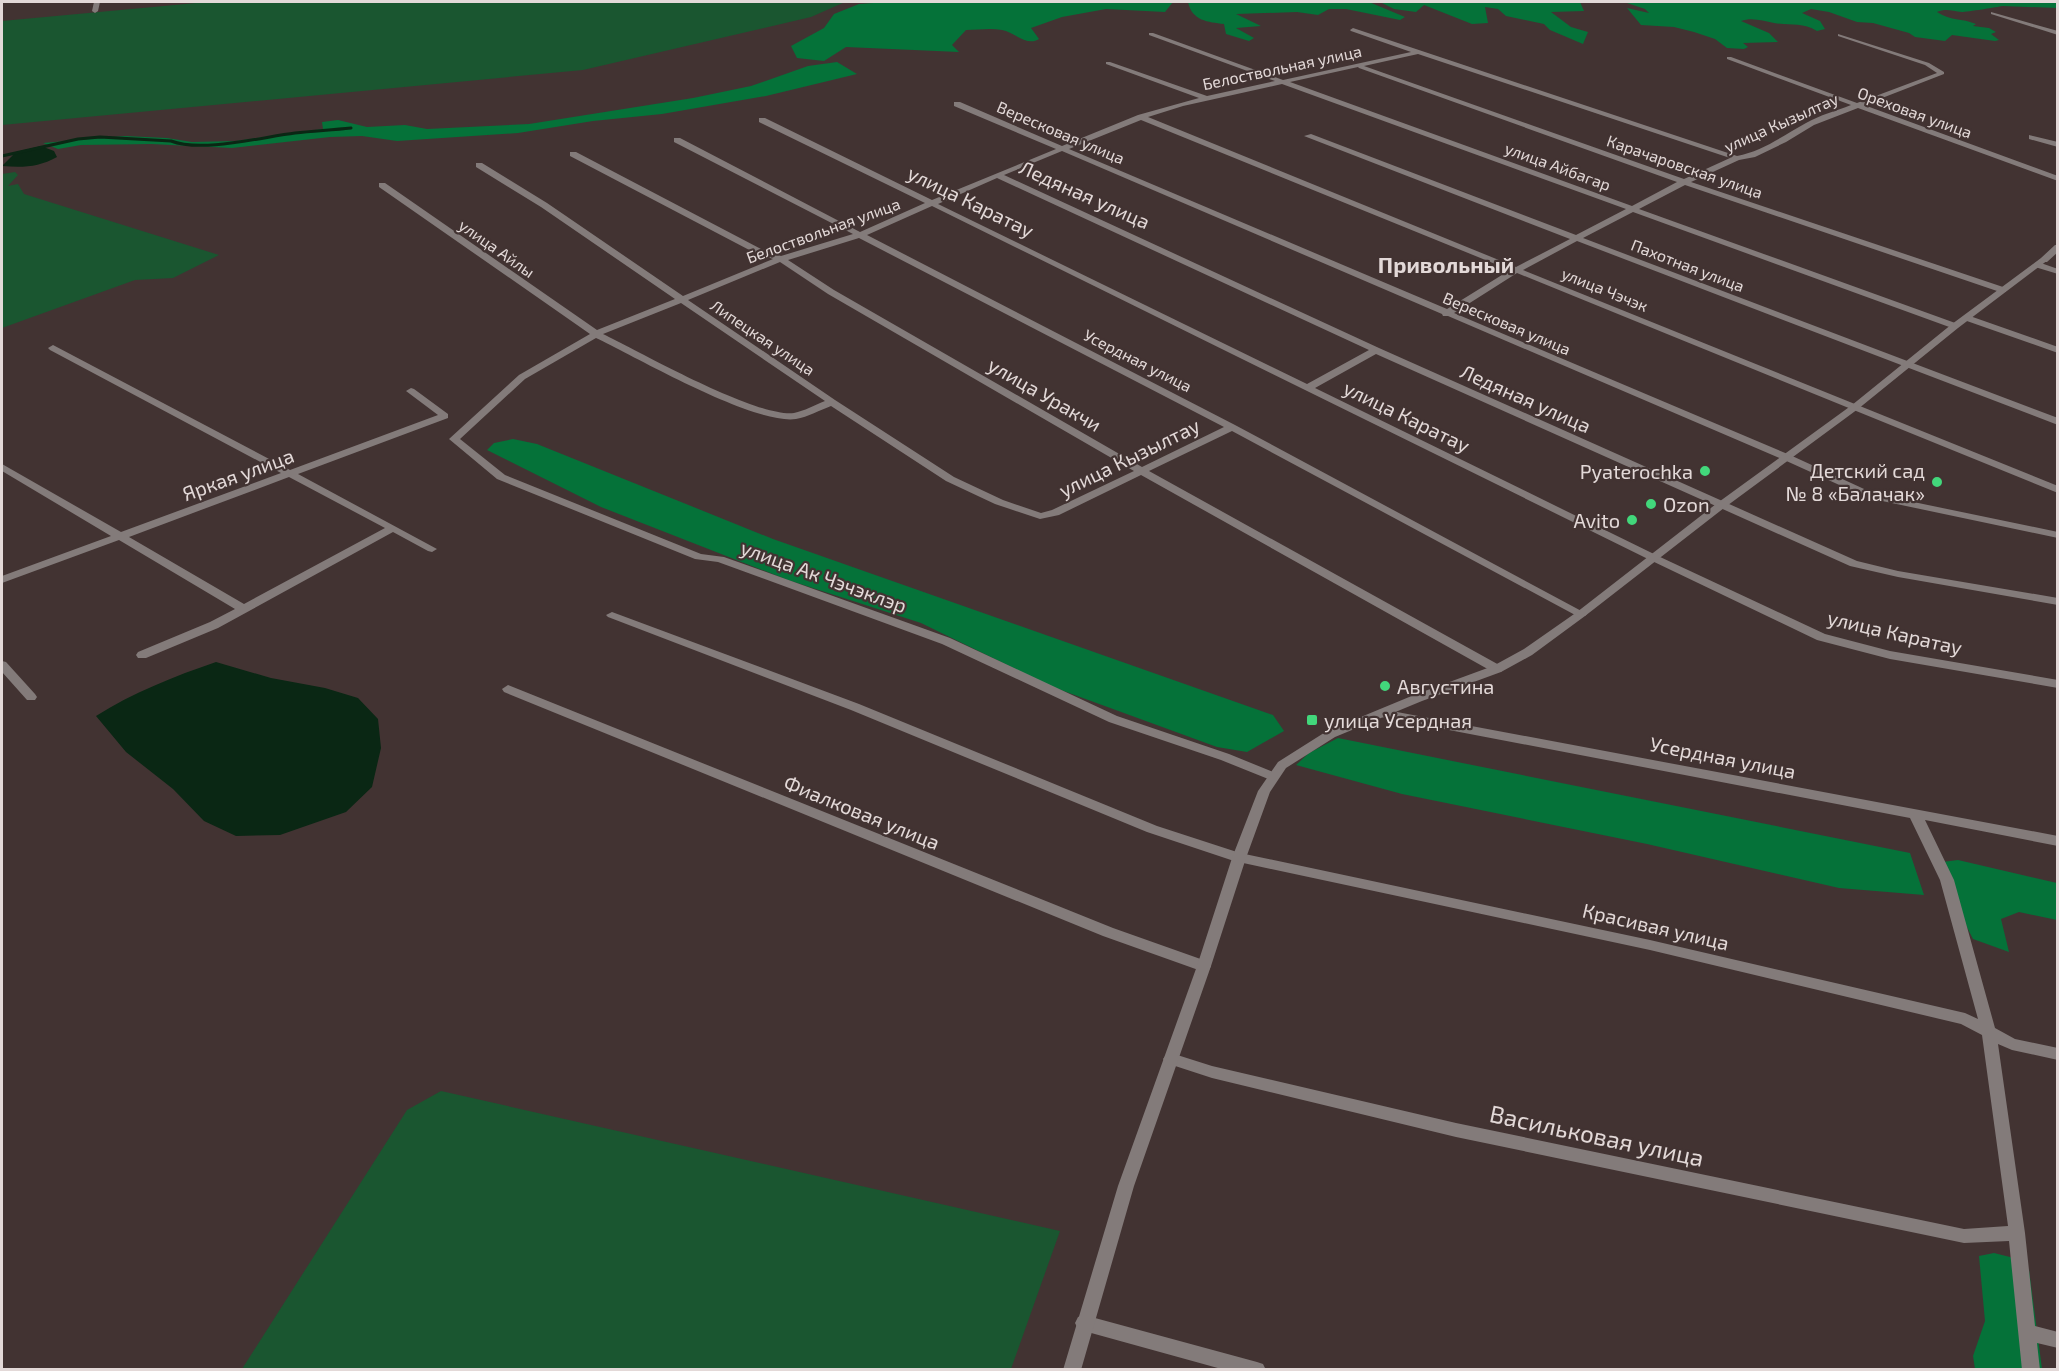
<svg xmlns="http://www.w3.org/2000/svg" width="2059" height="1371" viewBox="0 0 2059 1371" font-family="'Exo 2',sans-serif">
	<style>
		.green { fill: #1a5630 }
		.forest { fill: #057239 }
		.water { fill: #0a2714 }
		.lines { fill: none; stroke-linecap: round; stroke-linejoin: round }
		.stream { stroke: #0a2714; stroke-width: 3 }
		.minor { fill: #837b7a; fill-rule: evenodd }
		.tertiary { fill: #837b7a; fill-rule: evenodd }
		.poi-dot { fill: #42d77b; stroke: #423332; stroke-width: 2 }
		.labels { text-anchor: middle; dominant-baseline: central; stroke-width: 4.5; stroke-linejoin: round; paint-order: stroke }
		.far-street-label { font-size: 16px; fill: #e3d9d8; stroke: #423332 }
		.street-label { font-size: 20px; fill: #e3d9d8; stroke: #423332 }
		.poi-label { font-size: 20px; fill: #e3d9d8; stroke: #423332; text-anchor: end }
		.far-district-label { font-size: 22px; font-weight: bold; fill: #e3d9d8; stroke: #423332 }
		.near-street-label { font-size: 24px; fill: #e3d9d8; stroke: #423332 }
	</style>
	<rect width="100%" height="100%" fill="#423332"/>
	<path class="green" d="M207,2H845L811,17L583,70L2,125V21Z
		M15,172L18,175L8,186L18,184L24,194L219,255L173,278L135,280L2,328V174Z
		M441,1091L1060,1231L1011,1369H242L407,1110Z"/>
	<path class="forest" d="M887,2H1173L1165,12L1106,9L1062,17L1031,28L1039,39C1027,47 1014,32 1002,30C990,28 978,30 966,30L952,45L959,52L846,47L824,61L797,58L791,46L824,28L834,14L859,4Z
		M1188,2H1369L1405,17L1400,20L1346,9H1329L1318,15L1297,12L1236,14L1261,26L1236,28L1254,38L1249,41L1226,34L1224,24C1208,22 1192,21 1188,2Z
		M1380,2H1580L1584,11L1551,12L1571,27L1588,32L1583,44L1550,30L1544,24L1506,16L1498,9L1485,7L1488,23L1472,24L1424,5L1416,12L1394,9Z
		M1624,2H2057L2058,8L2002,6C1999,7 1966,12 1962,12C1952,11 1946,8 1937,12C1950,21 1962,18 1976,24L1973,26L1989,28L1996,32L1991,34L1999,40L1995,41L1952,35L1945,41L1915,37L1909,33L1873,23L1857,22L1829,12L1811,9L1802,13L1820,21L1825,29L1817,31C1802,22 1791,26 1774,23C1763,21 1752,17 1741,21L1769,33L1778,42L1743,43L1748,47L1744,49L1727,48L1715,39L1694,32L1674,27L1641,25L1627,8L1649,13L1645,9Z
		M837,62L857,74L766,96L662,114L593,121L518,133L397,141L362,136L330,137L232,148L151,144L81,145L58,149L43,143L125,136L167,138L192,142L236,141L323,129L322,122L338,120L367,127L405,125L427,129L529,124L693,98L751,86L808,66Z
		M513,439L537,444L773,539L1273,715L1284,731L1247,752L1217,747L1050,686L921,623L788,580L601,507L487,450L494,443Z
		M1338,738L1910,853L1924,895L1839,888L1647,844L1402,794L1296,765L1309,753Z
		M1958,860L2057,883V920L2019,912L2001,919L2009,952L1973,939L1934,863Z
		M1994,1253L2018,1259L2029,1270L2042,1369H1975L1973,1356L1985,1321L1979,1256Z"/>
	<path class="water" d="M41,146L54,151L57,157C39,167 23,168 2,166L16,152Z
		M216,662L271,678L325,688L358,698L378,719L381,748L372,787L346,812L280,835L236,836L204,821L173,789L126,752L96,716C132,693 175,676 216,662Z"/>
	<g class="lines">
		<path class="stream" d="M2,156L78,139L100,137L171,141C202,153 262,137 295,133C314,131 332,130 351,128"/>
		<path class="minor" d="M94,2H100L98,11L95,13L92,11Z
			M1991,12L2058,31V35L1991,14Z
			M1353,28L1737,156C1763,151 1784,135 1806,123C1820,115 1836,111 1851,105L1727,59V57H1731L1857,103L1937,73L1925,65L1838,36V34L1929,63L1944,72V74L1864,105L2058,176V181L1858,108L1814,125L1786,142L1755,157L1739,160L1691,182L2006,288V292H2000L1685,185L1639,209L1958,324V328H1952L1633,212L1583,238L2058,418V425L1577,241L1523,270L2058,486V493L1517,273L1454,313L1790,455L1875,494L2058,532V538L1868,498L1782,459L1448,316H1443L1442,314L1062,151L1004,175L1379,348L1857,561L1898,571L2058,598V605L1898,577L1850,566L1376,354L1315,388L1658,556L1825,634L1890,651L2058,680V688L1890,659L1817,640L1650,560L932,206L867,235L1235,425L1587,614L1585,616H1577L1232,431L1149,471L1501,666L1503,669L1501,672H1493L1141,475L1059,515L1040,519L995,504L946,481L831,406C820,410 808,417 796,419C754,425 638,358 596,338L525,379L460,439L505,475L701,554L724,557L950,638L1117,716L1229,754L1278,774L1279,777L1273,781L1221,760L1109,722L942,644L718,562L695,559L497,479L449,439L519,375L590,334L379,187V183H385L597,330L675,299L541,207L476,167V163H482L547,203L683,296L773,259L755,253L570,156V152H576L761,249L781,256L853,234L674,142V138H680L860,232L925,203L759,122V118H765L932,200L1056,149L954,106V102H960L1062,146L1138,115L1199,98L1106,64V62H1110L1207,96L1275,81L1149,35V33H1153L1283,80L1411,52L1351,31L1350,30ZM1418,54L1730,158L1684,179L1364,66ZM1358,67L1359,68L1677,182L1632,206L1290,82ZM1282,84L1626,209L1576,235L1311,134L1304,136L1570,239L1516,267L1148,117L1183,106ZM1141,120L1510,270L1447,309L1069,149ZM997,178L1369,350L1307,384L938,204ZM859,238L1224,427L1142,467L834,290L788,260ZM780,262L828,294L1134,471L1052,510L1041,513L1003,500L954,477L835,400L688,300ZM681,303L825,401C815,405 804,411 794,413C757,418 642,353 603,334Z
			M2029,135L2058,142V147L2029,139Z
			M2055,245H2058V252L2047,262H2041V258Z
			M2038,262L2058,269V274L2035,267V263Z
			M1967,315L2058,347V353L1964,320L1963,318Z
			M53,345L290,470L438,415L406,391L411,388L414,389L448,414V418L298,474L437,549L432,552L428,551L393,532L218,628L146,658H138L136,655L138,652L210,622L235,609L119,540L2,583V576L111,536L2,471V464L121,532L281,473L50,350L48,348ZM289,477L385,528L244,604L129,537Z
			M612,612L859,704L1157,826L1240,853L1650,940L1965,1013L1978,1019L1940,880L1910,818L1381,717L1375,713L1381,709L2058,836V846L1925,820L1954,880L1995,1028L2015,1039L2058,1048V1060L2012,1050L1998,1044L2025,1233L2035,1326L2058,1332V1348L2037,1343L2040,1370H2022L2009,1241L1964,1243L1456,1137L1212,1078L1166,1063L1163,1059L1166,1055L1171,1053L1212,1066L1456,1123L1964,1229L2008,1226L1982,1035L1961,1024L1650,950L1234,861L1147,832L851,710L608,617L606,615Z
			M2,661L6,662L35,694L37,697L35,700H27L2,672Z
			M508,685L1113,928L1209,962L1211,966L1209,970L1204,972L1103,936L504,692L502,689Z
			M1084,1315L1257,1362L1263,1364L1266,1370H1225L1084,1331L1078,1329L1075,1323L1078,1317Z"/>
		<path class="tertiary" d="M2041,258L2048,260L1958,328L1858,409L1724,508L1585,616L1532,655L1501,672L1422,701L1335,737L1286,768L1270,792L1246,858L1211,966L1134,1186L1081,1370H1063L1118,1186L1197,966L1232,858L1258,791L1278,762L1327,731L1414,695L1493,666L1524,649L1577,612L1716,504L1852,405L1952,324Z"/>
	</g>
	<g class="poi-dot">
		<circle cx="1705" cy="471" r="6"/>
		<circle cx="1937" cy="482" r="6"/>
		<circle cx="1651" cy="504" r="6"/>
		<circle cx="1632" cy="520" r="6"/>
		<circle cx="1385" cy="686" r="6"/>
		<rect x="1306" y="714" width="12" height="12" rx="3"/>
	</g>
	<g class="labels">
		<g class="far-street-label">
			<text transform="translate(1282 67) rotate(-12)">Белоствольная улица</text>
			<text transform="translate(1915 112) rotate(20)">Ореховая улица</text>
			<text transform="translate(1781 122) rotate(-24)">улица Кызылтау</text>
			<text transform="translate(1061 132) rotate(23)">Вересковая улица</text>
			<text transform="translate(1558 166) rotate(20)">улица Айбагар</text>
			<text transform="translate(1685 166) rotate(19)">Карачаровская улица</text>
			<text transform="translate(823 230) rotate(-20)">Белоствольная улица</text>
			<text transform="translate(497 248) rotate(35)">улица Айлы</text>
			<text transform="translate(1688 265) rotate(21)">Пахотная улица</text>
			<text transform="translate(1605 289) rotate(22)">улица Чэчэк</text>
			<text transform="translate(1507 323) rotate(23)">Вересковая улица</text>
			<text transform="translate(763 337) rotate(34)">Липецкая улица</text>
			<text transform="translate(1138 360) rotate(27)">Усердная улица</text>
		</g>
		<g class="street-label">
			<text transform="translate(1085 194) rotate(24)">Ледяная улица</text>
			<text transform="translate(971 201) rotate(26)">улица Каратау</text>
			<text transform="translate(1045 394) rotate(30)">улица Уракчи</text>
			<text transform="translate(1526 398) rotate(24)">Ледяная улица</text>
			<text transform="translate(1407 416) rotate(26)">улица Каратау</text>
			<text transform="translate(1129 457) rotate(-26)">улица Кызылтау</text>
			<text transform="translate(238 474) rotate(-20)">Яркая улица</text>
			<text transform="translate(824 576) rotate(20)">улица Ак Чэчэклэр</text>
			<text transform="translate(1895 632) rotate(13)">улица Каратау</text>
			<text transform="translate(1723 757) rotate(11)">Усердная улица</text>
			<text transform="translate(862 812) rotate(22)">Фиалковая улица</text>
			<text transform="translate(1656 926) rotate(13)">Красивая улица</text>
		</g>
		<g class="poi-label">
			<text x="1925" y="470">Детский сад<tspan x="1925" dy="23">№ 8 «Балачак»</tspan></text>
			<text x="1693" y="471">Pyaterochka</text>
			<text x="1663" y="504" text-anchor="start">Ozon</text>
			<text x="1620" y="520">Avito</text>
			<text x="1397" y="686" text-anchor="start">Августина</text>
			<text x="1324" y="720" text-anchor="start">улица Усердная</text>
		</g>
		<g class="far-district-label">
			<text x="1446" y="264">Привольный</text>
		</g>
		<g class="near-street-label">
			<text transform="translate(1597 1135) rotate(12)">Васильковая улица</text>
		</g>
	</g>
	<rect width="2059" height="1371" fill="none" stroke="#e3d9d8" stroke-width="6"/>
</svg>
